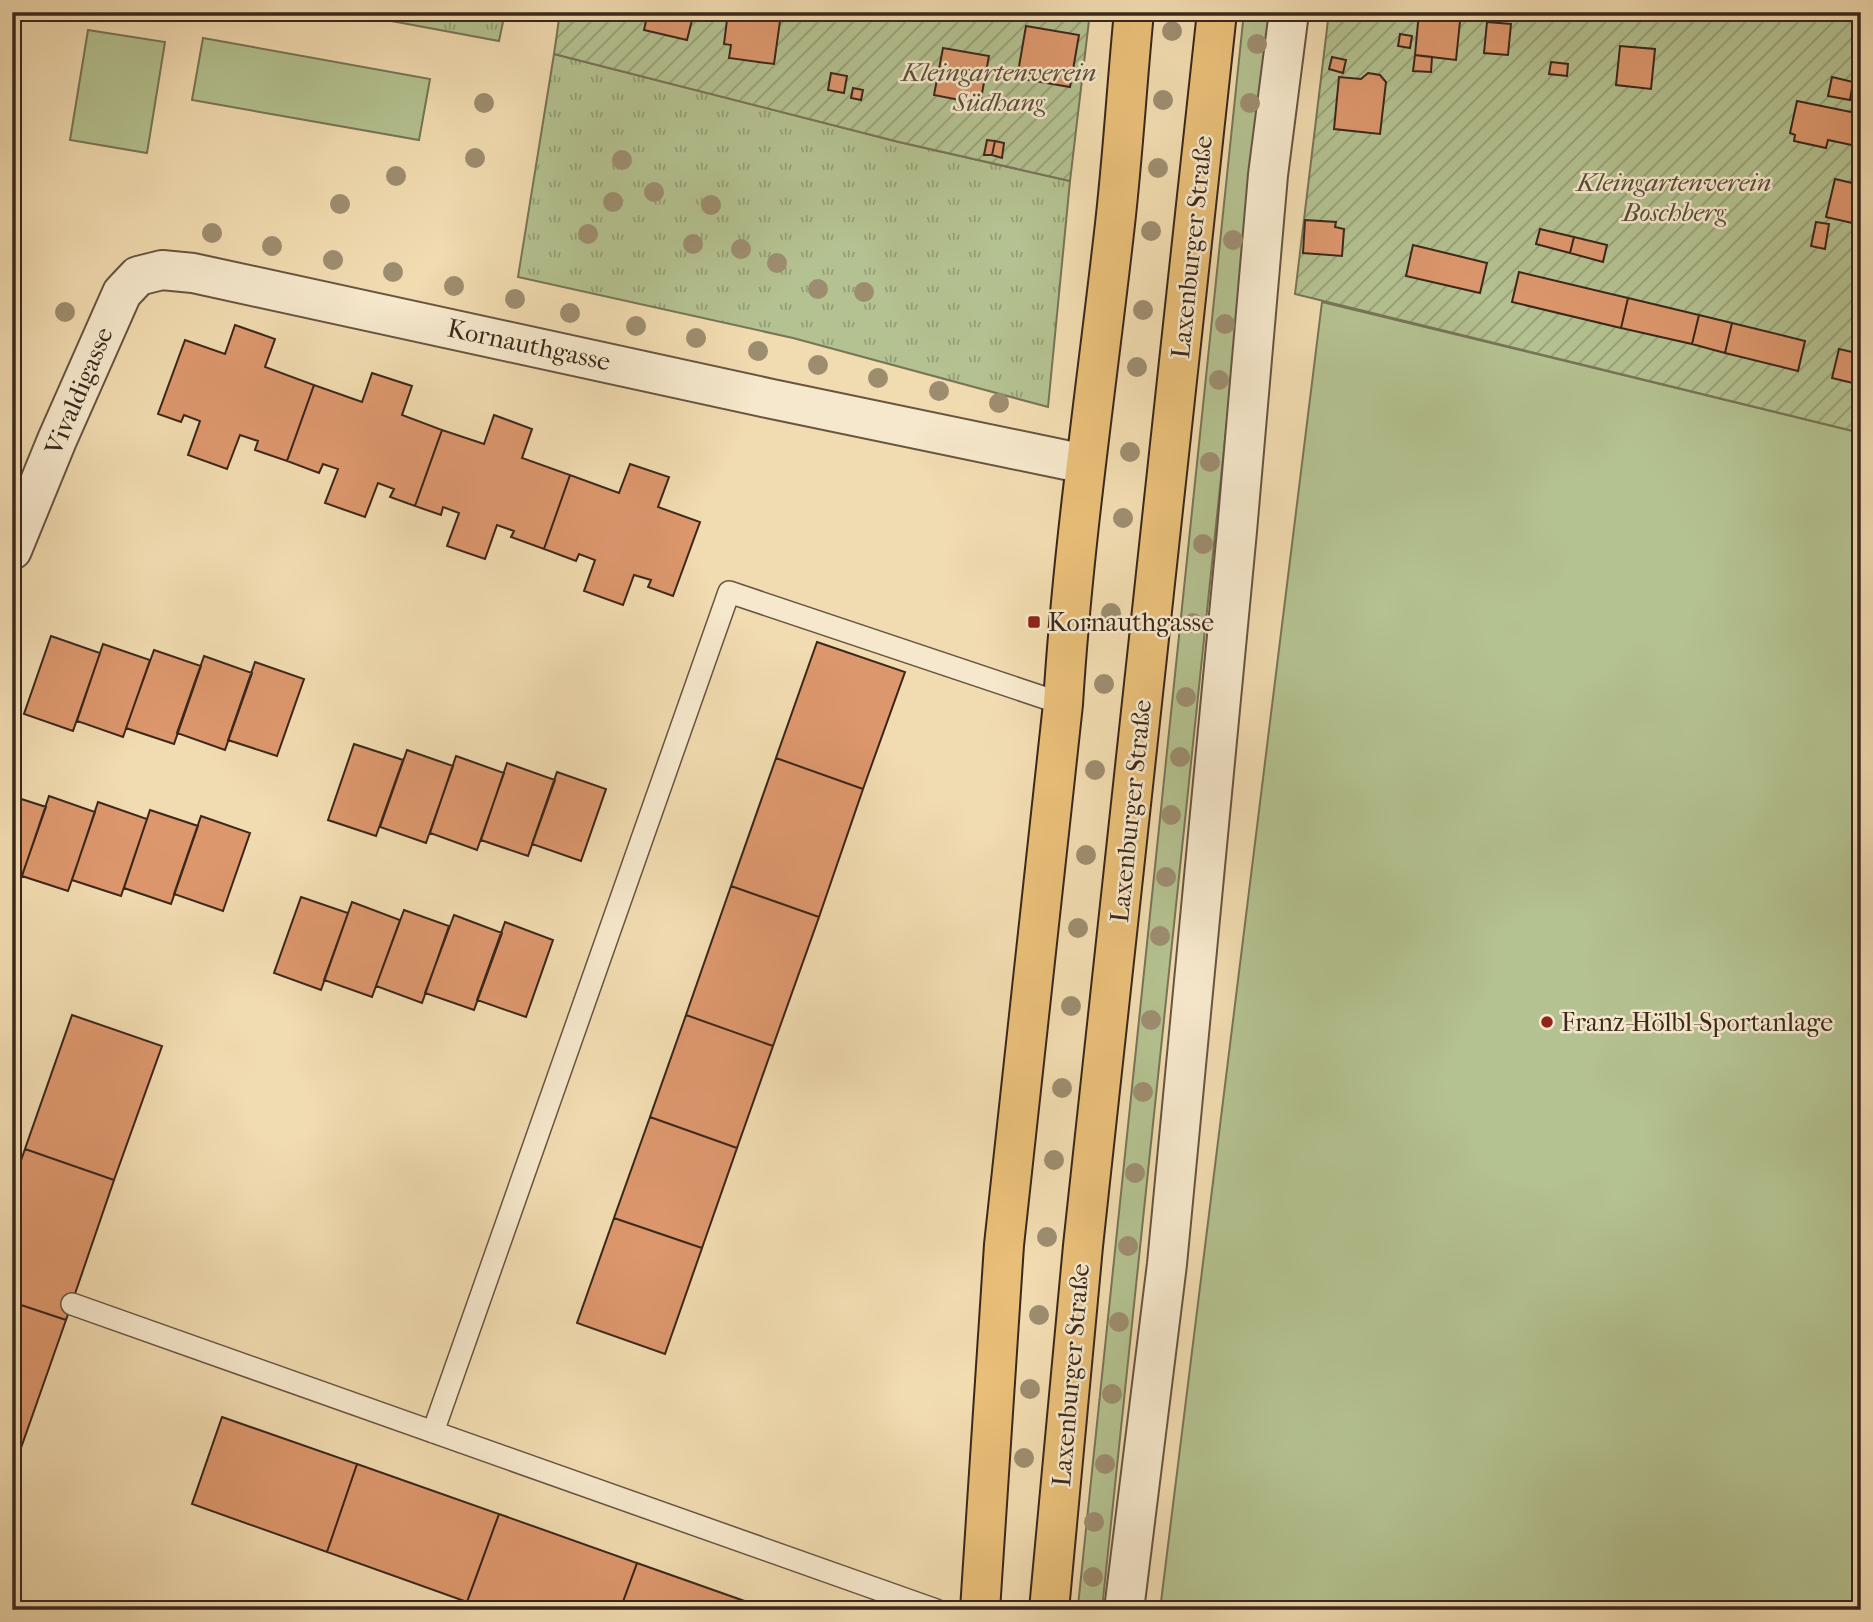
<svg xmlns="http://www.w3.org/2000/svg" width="1873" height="1622" viewBox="0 0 1873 1622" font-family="'IM FELL French Canon',serif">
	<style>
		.grass { fill: #b4c190; stroke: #787456; stroke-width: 2 }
		.park { fill: url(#park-tufts); stroke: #787456; stroke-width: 2 }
		.garden { fill: url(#garden-furrows); stroke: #787456; stroke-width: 2 }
		.building { fill: #dd976d; stroke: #3b271c; stroke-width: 2 }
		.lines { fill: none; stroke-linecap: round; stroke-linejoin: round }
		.lane-casing { stroke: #685441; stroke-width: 24 }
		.street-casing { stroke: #685441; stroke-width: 42 }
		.primary-casing { stroke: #3b271c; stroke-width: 42 }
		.lane { stroke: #f6e8cc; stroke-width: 21 }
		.street { stroke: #f6e8cc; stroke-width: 38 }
		.primary { stroke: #e8be78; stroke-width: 38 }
		.tree { fill: #9d8d6f }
		.poi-dot { fill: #8f2418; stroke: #f6e8cc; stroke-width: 2.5 }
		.labels { text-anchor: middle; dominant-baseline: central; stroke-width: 5; stroke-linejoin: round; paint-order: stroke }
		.park-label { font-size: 26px; font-style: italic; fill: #594e39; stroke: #f6e8cc }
		.street-label { font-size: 26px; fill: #3b271c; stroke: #f6e8cc }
		.poi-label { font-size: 26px; fill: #3b271c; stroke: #f6e8cc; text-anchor: start }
	</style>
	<defs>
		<pattern id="park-tufts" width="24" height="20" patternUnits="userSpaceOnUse" patternTransform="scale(1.75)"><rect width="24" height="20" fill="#b4c190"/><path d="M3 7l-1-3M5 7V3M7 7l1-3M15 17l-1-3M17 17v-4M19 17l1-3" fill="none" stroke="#949d75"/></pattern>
		<pattern id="garden-furrows" width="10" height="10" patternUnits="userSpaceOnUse" patternTransform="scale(1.75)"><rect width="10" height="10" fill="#b4c190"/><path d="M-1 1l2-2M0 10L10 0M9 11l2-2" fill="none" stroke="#949d75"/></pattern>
	</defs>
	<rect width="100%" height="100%" fill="#f1dbb0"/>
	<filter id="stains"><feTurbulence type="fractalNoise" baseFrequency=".00286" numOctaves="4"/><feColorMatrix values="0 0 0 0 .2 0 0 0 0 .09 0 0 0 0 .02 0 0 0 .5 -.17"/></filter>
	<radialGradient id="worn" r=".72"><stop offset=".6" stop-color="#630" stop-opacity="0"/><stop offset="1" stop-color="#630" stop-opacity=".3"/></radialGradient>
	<path class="grass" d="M1244,12H1270L1102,1609L1081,1610L1078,1606Z
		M88,30L165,42L147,153L70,140Z
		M203,38L430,79L419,140L192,100Z
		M1322,302L1861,433V1610H1160Z"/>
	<path class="park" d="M376,12H505L499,41L375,18Z
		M554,54L899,142L1070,181L1048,407L793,338L518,277Z"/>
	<path class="garden" d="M560,12H1090L1070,181L899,142L554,54Z
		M1329,12H1861V433L1295,294Z"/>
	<path class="building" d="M648,12H700L699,18L693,16L687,40L644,30Z
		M728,12L781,14L774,64L729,58L731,45L724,44Z
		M884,12H912L911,19Z
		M1361,12H1393V15Z
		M1419,12H1461L1456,60L1415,55Z
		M1487,22L1511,24L1508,55L1484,53Z
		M1026,26L1079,35L1070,87L1017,78Z
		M1400,34L1412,36L1410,48L1398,46Z
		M1620,46L1655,49L1651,89L1616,85Z
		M943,48L989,56L980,104L934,95Z
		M1415,55L1432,57L1431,72L1413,71Z
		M1332,57L1346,60L1343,73L1329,69Z
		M1551,62L1568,64L1567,76L1549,74Z
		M831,73L847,76L844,93L828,90Z
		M1368,73L1380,75L1386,82L1380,134L1334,129L1339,77L1361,79Z
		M1832,77L1853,82L1850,100L1828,96Z
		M853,88L863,90L861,100L851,98Z
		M12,96L19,97L12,135Z
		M1797,101L1861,114V147L1828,140L1826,148L1794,141L1795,135L1790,133Z
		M987,140L995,141L992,155H984Z
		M995,141L1004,143L1002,158L992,155Z
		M1835,179L1861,185V225L1826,217Z
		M1305,220L1336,222L1335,227L1344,229L1342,256L1303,253Z
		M1816,222L1829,224L1825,249L1811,246Z
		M1540,229L1574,237L1570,253L1536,244Z
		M1574,237L1607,245L1603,262L1570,253Z
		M1413,245L1487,263L1480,293L1406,276Z
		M1519,272L1628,298L1621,328L1512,302Z
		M1628,298L1699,315L1692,344L1621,328Z
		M1699,315L1732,323L1725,353L1692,344Z
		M1732,323L1805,341L1798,371L1725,353Z
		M235,325L275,339L265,367L314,385L287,461L255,450L258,441L240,435L227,469L188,455L200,421L184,415L181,422L158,414L185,340L225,354Z
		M1839,349L1861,354V385L1832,378Z
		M372,373L412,386L402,415L442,430L415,506L390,497L394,489L378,483L365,517L325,503L338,469L323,464L319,473L287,461L314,385L362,402Z
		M494,415L532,429L522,458L570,475L544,549L511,537L514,531L497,525L485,559L447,546L459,513L443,507L441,515L415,506L442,430L484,444Z
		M630,464L669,477L658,507L700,522L673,596L648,587L651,580L634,575L623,605L584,591L595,560L579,554L576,561L544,549L570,475L619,493Z
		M51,636L100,653L73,731L24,714Z
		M817,642L905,672L863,789L776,758Z
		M103,644L150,660L123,737L77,721Z
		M154,650L201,666L174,744L126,728Z
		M204,656L252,673L225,750L177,733Z
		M255,662L304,679L277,756L228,740Z
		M354,744L403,760L376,836L328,820Z
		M407,750L453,766L426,843L380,827Z
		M456,756L504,773L477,850L430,833Z
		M776,758L863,789L819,917L731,886Z
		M507,763L555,780L528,856L481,840Z
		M557,772L606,789L581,861L532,844Z
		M12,796L46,807L19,884L12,882Z
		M49,796L95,812L68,891L22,876Z
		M98,802L147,819L121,896L72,880Z
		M150,810L198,826L171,904L124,888Z
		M201,816L250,833L223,911L174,894Z
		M731,886L819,917L773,1046L686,1015Z
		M301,897L348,913L321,990L274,973Z
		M352,902L400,920L372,997L324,980Z
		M404,910L449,926L422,1003L376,986Z
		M454,915L502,933L474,1010L425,993Z
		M505,922L553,940L526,1017L477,1000Z
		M12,941L20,944L12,965Z
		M72,1015L162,1046L114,1180L25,1149Z
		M686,1015L773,1046L737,1148L650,1117Z
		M650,1117L737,1148L702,1248L614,1218Z
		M25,1149L114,1180L66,1320L12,1302V1186Z
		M614,1218L702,1248L665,1354L577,1323Z
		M12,1302L66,1320L16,1462L12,1460Z
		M222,1417L357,1464L327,1552L192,1504Z
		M357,1464L499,1514L467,1602L327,1552Z
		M499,1514L637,1563L620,1610H491L467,1602Z
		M637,1563L770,1610H620Z"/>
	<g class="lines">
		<g class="lane-casing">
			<path id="lane" d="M72,1304L936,1610
				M433,1432L729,592L1063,704"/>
		</g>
		<g class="street-casing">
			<path id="street" d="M12,550L57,440L122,293L138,276L162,270L193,273L772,399L1085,464
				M1124,1610L1167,1264L1237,531L1268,175L1289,12"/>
		</g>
		<g class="primary-casing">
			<path id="primary" d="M980,1610L1004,1245L1063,704C1073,543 1097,384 1115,224C1123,154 1127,83 1134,12
				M1049,1610L1083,1246L1217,12"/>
		</g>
		<use href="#lane" class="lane"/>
		<use href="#street" class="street"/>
		<use href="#primary" class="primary"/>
	</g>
	<g class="tree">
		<circle cx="1172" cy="31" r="10"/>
		<circle cx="1257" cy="44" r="10"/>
		<circle cx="1163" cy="100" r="10"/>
		<circle cx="484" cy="103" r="10"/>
		<circle cx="1250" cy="103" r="10"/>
		<circle cx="475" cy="158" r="10"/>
		<circle cx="622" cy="160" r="10"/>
		<circle cx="1158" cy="168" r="10"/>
		<circle cx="396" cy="176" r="10"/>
		<circle cx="654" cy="192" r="10"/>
		<circle cx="613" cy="202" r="10"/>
		<circle cx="340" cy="204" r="10"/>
		<circle cx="711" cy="205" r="10"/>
		<circle cx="1151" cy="231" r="10"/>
		<circle cx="212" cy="233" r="10"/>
		<circle cx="588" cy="234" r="10"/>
		<circle cx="1233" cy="240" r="10"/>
		<circle cx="693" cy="244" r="10"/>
		<circle cx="272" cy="246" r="10"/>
		<circle cx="741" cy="249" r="10"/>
		<circle cx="333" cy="260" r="10"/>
		<circle cx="777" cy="263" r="10"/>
		<circle cx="393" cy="272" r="10"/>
		<circle cx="454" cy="286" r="10"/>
		<circle cx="818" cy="289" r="10"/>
		<circle cx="864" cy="292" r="10"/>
		<circle cx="515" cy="299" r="10"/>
		<circle cx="1143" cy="310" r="10"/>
		<circle cx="65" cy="312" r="10"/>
		<circle cx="570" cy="313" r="10"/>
		<circle cx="1225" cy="324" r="10"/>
		<circle cx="636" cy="326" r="10"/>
		<circle cx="696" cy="338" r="10"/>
		<circle cx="758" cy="351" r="10"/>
		<circle cx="818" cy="365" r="10"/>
		<circle cx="1137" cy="367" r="10"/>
		<circle cx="878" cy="378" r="10"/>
		<circle cx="1219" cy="380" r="10"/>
		<circle cx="939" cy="391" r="10"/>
		<circle cx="999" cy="403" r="10"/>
		<circle cx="1130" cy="452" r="10"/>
		<circle cx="1210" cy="462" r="10"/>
		<circle cx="1123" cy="518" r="10"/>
		<circle cx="1203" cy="544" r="10"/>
		<circle cx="1111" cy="613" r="10"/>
		<circle cx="1193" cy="623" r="10"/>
		<circle cx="1104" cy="684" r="10"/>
		<circle cx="1186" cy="697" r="10"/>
		<circle cx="1180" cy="757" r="10"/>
		<circle cx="1095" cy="770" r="10"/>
		<circle cx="1171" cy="815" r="10"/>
		<circle cx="1086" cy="855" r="10"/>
		<circle cx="1166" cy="877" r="10"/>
		<circle cx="1078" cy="928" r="10"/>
		<circle cx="1160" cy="936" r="10"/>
		<circle cx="1071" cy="1006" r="10"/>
		<circle cx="1151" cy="1020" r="10"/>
		<circle cx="1062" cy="1088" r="10"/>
		<circle cx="1143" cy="1092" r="10"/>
		<circle cx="1054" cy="1160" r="10"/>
		<circle cx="1135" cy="1173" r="10"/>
		<circle cx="1047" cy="1237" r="10"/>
		<circle cx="1128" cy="1246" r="10"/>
		<circle cx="1039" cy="1315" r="10"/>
		<circle cx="1119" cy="1322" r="10"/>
		<circle cx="1030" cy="1389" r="10"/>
		<circle cx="1112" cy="1394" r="10"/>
		<circle cx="1024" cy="1458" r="10"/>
		<circle cx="1105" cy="1464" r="10"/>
		<circle cx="1094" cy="1522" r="10"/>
		<circle cx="1093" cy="1577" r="10"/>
	</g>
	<g class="poi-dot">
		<rect x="1027" y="615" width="14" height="14" rx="3.5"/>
		<circle cx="1547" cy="1022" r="7"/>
	</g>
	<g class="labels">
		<g class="park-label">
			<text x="999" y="72">Kleingartenverein<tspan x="999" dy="30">Südhang</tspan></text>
			<text x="1674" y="182">Kleingartenverein<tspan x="1674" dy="30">Boschberg</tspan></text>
		</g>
		<g class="street-label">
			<text transform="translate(1192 247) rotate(-84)">Laxenburger Straße</text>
			<text transform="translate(529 345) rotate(12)">Kornauthgasse</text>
			<text transform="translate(79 391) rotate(-67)">Vivaldigasse</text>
			<text transform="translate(1131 811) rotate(-84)">Laxenburger Straße</text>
			<text transform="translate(1071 1375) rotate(-85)">Laxenburger Straße</text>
		</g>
		<g class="poi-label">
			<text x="1048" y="622">Kornauthgasse</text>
			<text x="1561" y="1022">Franz-Hölbl-Sportanlage</text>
		</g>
	</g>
	<rect width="1873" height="1622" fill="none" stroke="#f1dbb0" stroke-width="42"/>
	<rect x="14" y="14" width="1845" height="1594" fill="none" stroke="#3b271c" stroke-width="3.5"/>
	<rect x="21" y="21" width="1831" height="1580" fill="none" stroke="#3b271c" stroke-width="2"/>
	<rect width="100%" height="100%" filter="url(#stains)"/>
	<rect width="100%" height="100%" fill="url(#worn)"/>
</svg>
